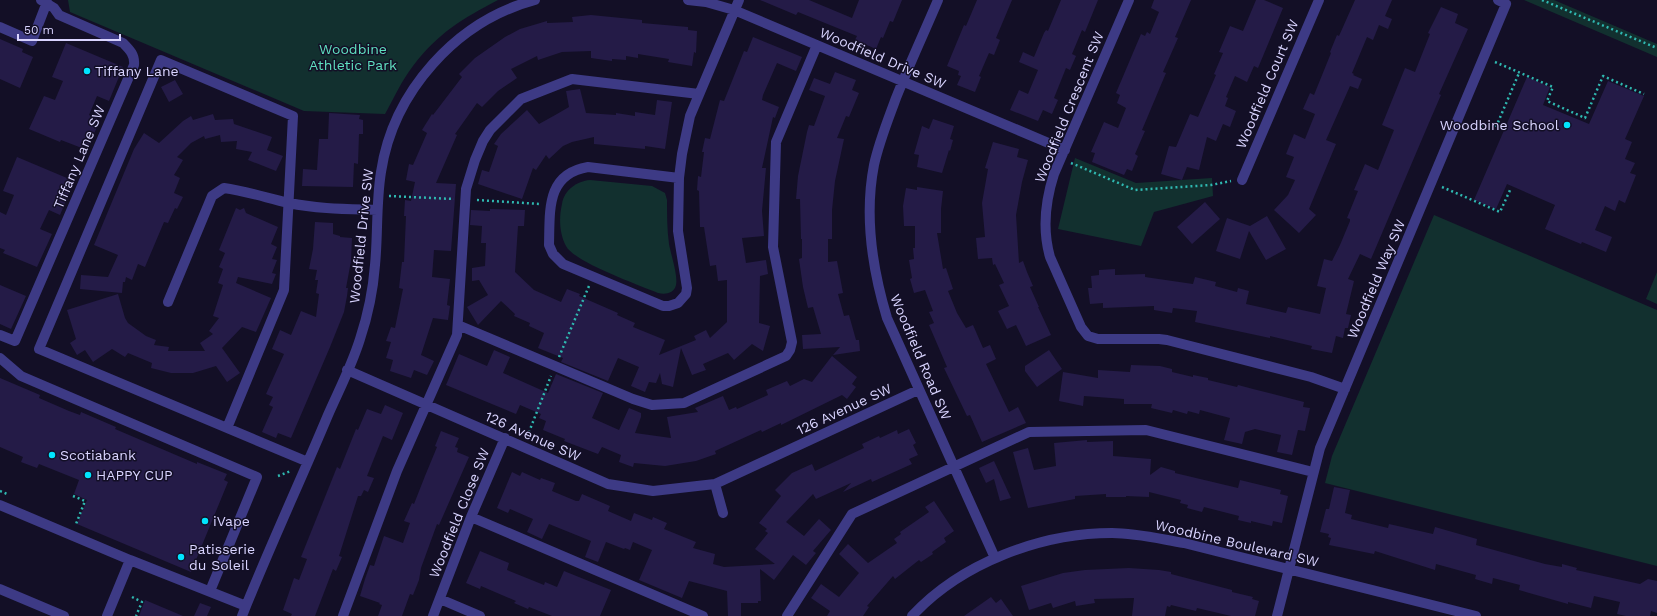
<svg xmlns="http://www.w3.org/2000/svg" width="1657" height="616" viewBox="0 0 1657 616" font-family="'Work Sans',sans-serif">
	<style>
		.green { fill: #12302f }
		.building { fill: #241b47 }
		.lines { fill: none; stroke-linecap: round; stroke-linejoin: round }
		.path { stroke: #2fb8b0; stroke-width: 2.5; stroke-dasharray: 2 3; stroke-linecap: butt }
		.minor { stroke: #3d3a85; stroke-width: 10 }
		.poi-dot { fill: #00e5ff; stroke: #130f26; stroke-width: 1.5 }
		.labels { text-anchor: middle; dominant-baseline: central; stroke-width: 3; stroke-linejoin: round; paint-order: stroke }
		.park-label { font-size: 14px; fill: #5fe0c0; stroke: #130f26 }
		.street-label { font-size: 14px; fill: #d9d4ff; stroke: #130f26 }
		.poi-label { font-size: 14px; fill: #d9d4ff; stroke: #130f26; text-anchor: start }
	</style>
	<rect width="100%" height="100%" fill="#130f26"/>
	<path class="green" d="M68,0H498C462,19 438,33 413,66C402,80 394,98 385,114L304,111L70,12Z
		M1524,0H1554L1657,44V57Z
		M1075,158L1136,183L1212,178L1213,196L1154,212L1141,246L1058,229Z
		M590,180L652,186L665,193L667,200C667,214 667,230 669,244C671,255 678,275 676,285C674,293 666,295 658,293C639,285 574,262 566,246C559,233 559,217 562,204C564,190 577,181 590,180Z
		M1434,215L1657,310V566L1325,483L1332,456Z
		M1657,272V304L1646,299Z"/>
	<path class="building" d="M760,0H809L852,18L859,0H902L893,22L890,21L883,38L881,37L876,49L855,40L857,36L798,12L796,15Z
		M977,0H1012L996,38L1000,40L994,55L989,53L979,76L981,77L975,92L957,85L961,76L958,75L959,71L947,66L964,25L966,26Z
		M1061,0H1098L1085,32L1082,30L1072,54L1076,56L1070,70L1066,68L1054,98L1058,100L1052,114L1043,110L1038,121L1010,110L1019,90L1028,94L1038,70L1019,62L1023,52L1034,57L1044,33L1046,30L1048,31Z
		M1154,0H1191L1175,37L1178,38L1163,72L1166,73L1142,130L1145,131L1135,154L1138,156L1132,171L1127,169L1124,175L1092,162L1095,153L1091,152L1104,122L1118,128L1126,108L1117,103L1120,95L1116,93L1141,34L1145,36L1147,32L1150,34L1159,12L1151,8Z
		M1256,0H1264L1283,8L1258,68L1254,66L1247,82L1235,76L1226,97L1228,98L1225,106L1236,111L1230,127L1223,124L1216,141L1207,137L1199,170L1187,167L1182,180L1161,174L1169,146L1176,147L1190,114L1198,117L1216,75L1214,74L1223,53L1219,52L1230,26L1243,31Z
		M1355,0H1392L1385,16L1392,19L1388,29L1379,25L1373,40L1367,37L1352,73L1354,74L1353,75L1362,79L1358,89L1350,86L1326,140L1336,144L1309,209L1316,215L1299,233L1274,210L1288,195L1295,180L1286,177L1294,157L1286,154L1294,134L1305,139L1315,114L1303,109L1310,93L1314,95L1331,53L1330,52L1337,35L1339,36Z
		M1441,7L1458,14L1455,23L1468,29L1439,94L1441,95L1431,118L1371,259L1360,254L1348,279L1354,281L1346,314L1351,315L1348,328H1345L1343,338L1336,336L1332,353L1311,349L1312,346L1270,336V338L1195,322L1197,311L1173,308L1172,313L1154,310V306L1103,308V303L1090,304L1088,288H1092L1091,276L1099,275V270L1115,269V275L1145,274V277L1193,284L1195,277L1216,282L1215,286L1237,292L1238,288L1249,291L1246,304L1286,313L1288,307L1320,314L1326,288L1317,286L1324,259L1332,261L1340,245L1350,221V219L1347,218L1358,191L1354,190L1365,164L1378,170L1394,130L1382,125L1405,68L1415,72L1430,34L1428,33Z
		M591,15L642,20V23L688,27V30L697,31L696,53L694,52L692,66L668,62L669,59L638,54V58L626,56V60L612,59V61L591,58V51L562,52L538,60L537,56L511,69L517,78L498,91L482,107L477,103L455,134L457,135L436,183L456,184L451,251L434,250L432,277L450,279L447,305L450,306L448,320L433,318L421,355L434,361L427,375L414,370L411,378L390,371L393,360L386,358L391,342L386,341L391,327L395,328L403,289L399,288L402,262H404L406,216H404L405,200L411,201L415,182L406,180L409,164L413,165L427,133L422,130L432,114L433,115L462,77L459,74L475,58L505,37L520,29L547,21V23L573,22L572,17Z
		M753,37L802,57L796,71L777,63L763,95L762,100L779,107L775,118L773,117L762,168H766L762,211L764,236L742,238L746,263L766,260L768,274L760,276L759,323L770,326L763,351L752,344L734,360L728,353L703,364L706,370L692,375L681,348L673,387L662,384L660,373L656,383L649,382L645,392L631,386L639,367L618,358L608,381L561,362L563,358L538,348L544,333L529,326L530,323L514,316L515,314L501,301L478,325L467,307L488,295L479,280L472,281V268L485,266L486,243H481L482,226L470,225L471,210L490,211V209L525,210L524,226H518L515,272L534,290L561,302L567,289L580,294L579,296L618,313L617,315L635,323L633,327L665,340L659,355L696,340L694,336L706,330L710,338L727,322V280L718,281L716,265L710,266L704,227H700L699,191L697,190L698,176L701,177L704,152H702L705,138L710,139L720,100L724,101L744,51L747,52Z
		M0,39L23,49L22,52L33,57L20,88L0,79Z
		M66,43L123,67L109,101L97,96L89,115L100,120L87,150L61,140L60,142L29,129L44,96L55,100L63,81L52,77Z
		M835,72L856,80L852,90L859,93L849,117L846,116L837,138L844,139L835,181L832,210V239H828V262L837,261L843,293L838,294L844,316L849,315L856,340H859L860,351L833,355L840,347L803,349L802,335L821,334L813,307L808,308L803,287L799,259L802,258V239H801L800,199H796L798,176L807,132L809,125L814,126L825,96L809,90L814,78L830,84Z
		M1527,77L1550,87L1543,105L1589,124L1608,81L1644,96L1625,139L1632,142L1625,159L1635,163L1630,173L1636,175L1625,203L1619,200L1615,211L1605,206L1595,230L1612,237L1606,252L1582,242L1581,244L1545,229L1555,205L1507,184L1496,209L1474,200Z
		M175,80L183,94L169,102L161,87Z
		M580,89L586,113L616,115V113L635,116V112L655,115L657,100L672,102L665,149L645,146V149L594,144V137L572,142L563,146L549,159L546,155L536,170L533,168L522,199L478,184L482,170L489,172L498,146L494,144L501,134L527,110L539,124L557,114L569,107L566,91Z
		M329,113L360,115L359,119L363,120V134H359L358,164L354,163L353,187L302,186L303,169L317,170L319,139H328Z
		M213,114L215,120L233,119L234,124L272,137L267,150L283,156L276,171L248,160L252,152L236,149L237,141L221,142L220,135L205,139L204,136L191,143L177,157L183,160L174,175L180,178L174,193L183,197L177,209L175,208L168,223L164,222L145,267L138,264L132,280L126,277L125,282H123L122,293L80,289L81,275L108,277L118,255L94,245L134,149L144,133L159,143L183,121L191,116L193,120Z
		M933,119L954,126L950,139L953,140L950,151L949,150L942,173L917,167L919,155L914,154L922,126L929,129Z
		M993,142L1019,149L1017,157L1028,160L1022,182L1016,215L1019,263L1023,261L1027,272L1033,286L1030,287L1039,307H1038L1051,335L1026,346L1016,325L1007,329L998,311L1009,306L999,285L1004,283L995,264L993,265L992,258L978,259L976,238L985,237L982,203L988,169L985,168Z
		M17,157L74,181L60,215L49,210L40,229L52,234L37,267L3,253L5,250L0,248V212L6,215L14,195L3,191Z
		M917,187L943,191L941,209V233H937L943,269L946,268L953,289L948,291L957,313L966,328L973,325L983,348L990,345L996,359L986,364L1009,412L1018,407L1026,423L982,442L970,415L967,416L944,368L947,367L929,325L934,323L929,312L933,311L925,290L914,293L910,279L912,278L909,260L914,259L913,248H915V226H904L903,206L906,188L917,190Z
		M1205,202L1220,219L1192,244L1177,227Z
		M236,208L240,210L244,208L246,213L278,227L271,244L277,247L272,259L277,260L272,273L276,274L272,284L238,277L236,283L271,298L256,332L242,327L222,348L240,373L227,382L216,366L193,373H171L151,368L152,363L128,353L125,357L112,349L93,362L85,350L77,355L70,343L76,339L67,310L118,294L125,318L128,323L146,336L156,340L154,345L169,347L168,351H205L200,343L213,334L209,331L219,318L213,316L223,285L218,283L223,269L219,267L225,253L219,250Z
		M1267,216L1286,249L1266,260L1249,231L1240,259L1216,251L1227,218L1250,226Z
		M315,222L333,223V234L340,236V237L352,238L351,261L346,288H348L347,296L344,312L330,347L291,438L278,433L276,438L262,432L273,407L269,405L273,397L266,394L284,354L272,349L280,330L291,335L301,311L316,317L319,294L316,293L318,280H315L317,270L309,269L313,249Z
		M0,285L26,296L11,329L0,324Z
		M494,350L510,357L503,373L548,393L556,374L603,393L592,418L619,430L629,408L641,413V417L635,433L671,438L667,417L698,412L695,408L723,396L729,410L736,407L737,409L768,395L766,390L787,381L790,386L804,379L812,382L832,356L857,377L852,384L856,387L847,399L842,395L781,425V423L762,432L761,430L715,451L716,454L696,461L665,466L634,463L633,467L619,462L621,455L602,447L598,454L564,441L565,439L543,430L546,421L539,418L541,414L520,405L516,414L446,385L459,354L487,366Z
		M1049,350L1062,369L1037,387L1025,371V366Z
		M1131,365L1160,366L1172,369V372L1193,377V375L1208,378V380L1237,387L1238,385L1253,389L1304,402L1303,407L1310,408L1305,431L1298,430L1292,455L1277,452L1281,435L1255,429L1245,432L1242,444L1224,440L1230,418L1200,410L1199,414L1188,411L1187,414L1173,410L1172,413L1151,408L1152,404H1124V399L1084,396L1083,406L1059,401L1063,372L1098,378V370L1130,372Z
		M0,378L40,395L39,398L69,411L80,415L81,412L116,427L115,429L197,464V462L227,474L224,480L228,482L191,572L77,524L87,500L74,494L79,480L39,464L37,468L21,462L23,457L0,447Z
		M385,405L403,413L392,440L383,436L367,476L374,478L368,492L364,490L361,496H358L339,556L342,557L336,571L333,569L315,616H291L292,614L283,610L294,578L299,580L307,559L301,557L337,467L340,469L356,429L358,430L367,409L381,414Z
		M909,429L916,443L913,445L918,455L909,459L912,464L872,482L871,479L843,492L851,483L816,499L813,494L786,522L804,536L819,519L831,530L813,551L816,553L806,565L793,555L774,580L760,569L761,601H758V603H741V616H728L727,591L689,581L682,598L639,580L652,550L633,542L630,550L625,548L624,549L606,542L598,562L585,557L591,541L549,524L542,539L527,532L533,519L510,509L508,513L497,508L512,472L520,476L522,472L540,480L541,478L555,483L552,491L576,501H579L582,494L610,506L608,511L631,521L634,513L652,520L653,517L667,523L664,529L696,542L693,548L715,554L713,564L724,567L775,564L755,549L768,533L765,531L767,529L759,523L781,496L775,490L792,473L812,464L815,471L864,448L862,444L879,436L880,438L897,430L898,434Z
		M441,431L459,438L455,447L458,448L457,452L469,457L439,525L437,524L421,568L419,580L413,595L410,594L402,616H378L382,605L379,604L380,603L360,596L365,579L370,565L374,566L384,536L403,543L410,523L404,521L412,503L414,504L425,476L437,447L435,446Z
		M1087,440V442L1113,441V456L1151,459L1150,475L1161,467L1175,471V473L1238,488L1240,480L1281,490L1280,494L1288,496L1282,523L1273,521L1272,526L1251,521V523L1238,520L1239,516L1204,507L1202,512L1187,508L1188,505L1180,503L1181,500L1149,492V497L1126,496V497H1106V494L1075,496V499L1028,508L1013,452L1028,448L1034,470L1056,466L1054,443Z
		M994,461L1011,498L1000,501L994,479L986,483L979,468Z
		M1334,487L1350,490L1345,513L1352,515L1351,519L1388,528L1389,524L1433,534L1435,527L1477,539L1476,545L1545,564L1562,567V564L1577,568L1576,570L1640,584L1648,579L1657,581V613L1651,611L1650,616H1626L1617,614L1620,602L1594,596L1591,608L1568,602V604L1519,590L1520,585L1493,578L1492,584L1475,579L1476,575L1436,564L1435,570L1375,551L1374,554L1329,545L1331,538L1328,537L1329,534L1320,532L1326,509H1329Z
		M934,501L954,531L944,538L946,542L932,552L933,554L921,562L919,560L895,579L893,576L867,606L869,607L863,616H827L830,611L811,598L821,584L839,597L859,573L839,554L848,544L868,563L897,543L894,539L901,534L900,532L929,512L925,507Z
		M480,551L509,563L507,570L544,585L545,582L557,587L564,571L611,590L600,616H552L529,607L528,609L514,603L516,601L481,586L480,589L466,583Z
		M1129,568L1159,570L1171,572V574L1232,590V592L1253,597L1252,599L1259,601L1255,616H1231L1197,608L1196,611L1171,605L1170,607L1167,606L1165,616H1132L1134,598L1094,599L1095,603L1076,606L1075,601L1053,608L1051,603L1029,610L1021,586L1063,573L1085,570Z
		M991,597L996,603L1001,599L1013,616H964Z
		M145,600L183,616H139Z
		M200,603L211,607L207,616H194Z"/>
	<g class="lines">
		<path class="path" d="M1542,0L1657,48
			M1495,62L1553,87L1547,101L1585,118L1603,76L1644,94
			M1476,124L1488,129
			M1496,127L1519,73
			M1071,163L1135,190L1211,185L1231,181
			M1442,187L1500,212L1511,188
			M389,196L454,199
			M477,200L540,204
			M559,357L589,286
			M527,437L551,376
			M278,476L291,471
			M0,491L7,494
			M73,496L85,501L76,524
			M132,597L142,602L136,616"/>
		<path class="minor" d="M688,0L706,2L734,10L1065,150
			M938,0C924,33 909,65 896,98C888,120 879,142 874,165C864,216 872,268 887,318L995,558
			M1129,0L1054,174C1045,202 1042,229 1050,257L1081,327L1088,336L1098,339H1159L1167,340L1311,377L1345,389
			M0,27L32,41L47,2
			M679,178L588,167C546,174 550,210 549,245L553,254L563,264L663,306H669L678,303L686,294L687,288L678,231L679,178L682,154L690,116L739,0
			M1242,180L1319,0
			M168,302L212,196L224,188C246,191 267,198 289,203C318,209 348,209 377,210
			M458,325L633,399L652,405L684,403L786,356L790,350L792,342L773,247L776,142L817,45
			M0,335L15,341L134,65C135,55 130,50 123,43L59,15L54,8L41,0
			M0,358L21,376L257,477L210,591
			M347,370L608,484L653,491L715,484L918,390
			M227,428L284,290L293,116L161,60L39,349L308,462
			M715,484L723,513
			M0,505L130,560L246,606
			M471,517L703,616
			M0,589L64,616
			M440,599L480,616
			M107,616L130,560
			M242,616C269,548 300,482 328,415C339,390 352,365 360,339C368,315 373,291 375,265C378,235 376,203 381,172C393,92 456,21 535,0
			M343,616L397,471L457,335L466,189L475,160L483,141L490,130L521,99L572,79L699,94
			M433,616L471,517L505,438
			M787,616L852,514L1029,432L1146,430L1313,472
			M912,616C961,563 1041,533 1112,533C1136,533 1160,539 1184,543L1476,616
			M1277,616L1320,448L1506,4L1498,0"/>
	</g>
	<g class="poi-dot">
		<circle cx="87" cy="71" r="4"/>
		<circle cx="1567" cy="125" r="4"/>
		<circle cx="52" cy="455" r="4"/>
		<circle cx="88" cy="475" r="4"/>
		<circle cx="205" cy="521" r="4"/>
		<circle cx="181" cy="557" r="4"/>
	</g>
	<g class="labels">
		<g class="park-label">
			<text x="353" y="49">Woodbine<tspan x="353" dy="16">Athletic Park</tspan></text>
		</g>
		<g class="street-label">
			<text transform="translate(883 58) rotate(23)">Woodfield Drive SW</text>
			<text transform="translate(1267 84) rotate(-67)">Woodfield Court SW</text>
			<text transform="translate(1069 107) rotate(-68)">Woodfield Crescent SW</text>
			<text transform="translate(79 157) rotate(-67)">Tiffany Lane SW</text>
			<text transform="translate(361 236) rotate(-84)">Woodfield Drive SW</text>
			<text transform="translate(1376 279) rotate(-67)">Woodfield Way SW</text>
			<text transform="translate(921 357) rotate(67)">Woodfield Road SW</text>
			<text transform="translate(844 409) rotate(-25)">126 Avenue SW</text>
			<text transform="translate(533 436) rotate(24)">126 Avenue SW</text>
			<text transform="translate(459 513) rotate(-68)">Woodfield Close SW</text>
			<text transform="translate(1237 543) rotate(13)">Woodbine Boulevard SW</text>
		</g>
		<g class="poi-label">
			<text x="95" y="71">Tiffany Lane</text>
			<text x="1559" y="125" text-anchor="end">Woodbine School</text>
			<text x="60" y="455">Scotiabank</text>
			<text x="96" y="475">HAPPY CUP</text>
			<text x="213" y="521">iVape</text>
			<text x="189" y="549">Patisserie<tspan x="189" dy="16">du Soleil</tspan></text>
		</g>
	</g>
	<path d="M18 34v6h102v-6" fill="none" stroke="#d9d4ff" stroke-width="2"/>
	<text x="24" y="34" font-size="12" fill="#d9d4ff" stroke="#130f26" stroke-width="3" paint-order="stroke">50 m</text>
</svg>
